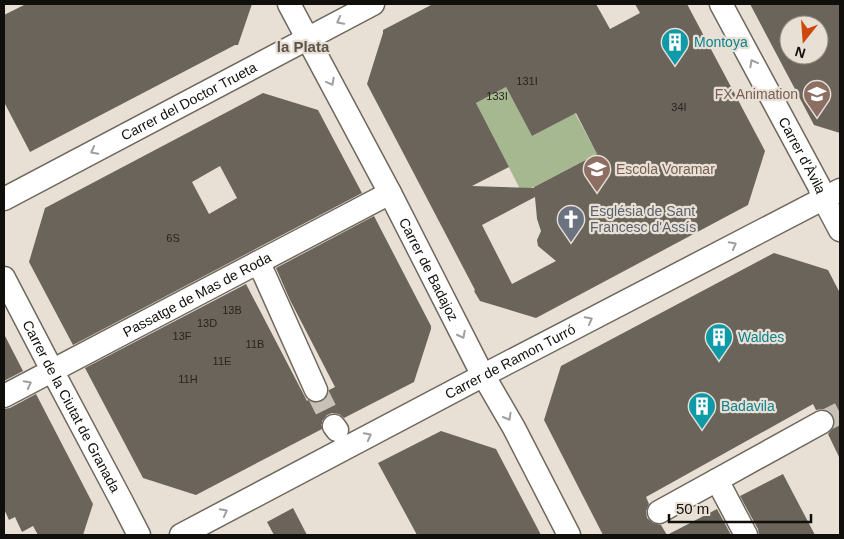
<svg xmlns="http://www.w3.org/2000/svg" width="844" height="539" viewBox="0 0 844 539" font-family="Arial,sans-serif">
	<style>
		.green { fill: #a5b890 }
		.building { fill: #6b645a; fill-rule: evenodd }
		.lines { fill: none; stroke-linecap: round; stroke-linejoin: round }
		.minor-tunnel { stroke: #c8c1b7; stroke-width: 22; stroke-dasharray: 22 11; stroke-linecap: butt }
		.minor-casing { stroke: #6f685e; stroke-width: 25 }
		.minor { stroke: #fff; stroke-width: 22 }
		.oneway { stroke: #a09f9d }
		.labels { text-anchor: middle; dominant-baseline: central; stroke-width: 4.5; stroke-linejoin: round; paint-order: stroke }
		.number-label { font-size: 11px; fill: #28241f }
		.culture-label { font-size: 14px; fill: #0d838f; stroke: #e8e0d5; text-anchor: start }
		.education-label { font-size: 14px; fill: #785e54; stroke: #e8e0d5; text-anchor: end }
		.street-label { font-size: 14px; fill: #110f0b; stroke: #e8e0d5 }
		.worship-label { font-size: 14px; fill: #5b616d; stroke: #e8e0d5; text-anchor: start }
		.neighbourhood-label { font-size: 15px; font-weight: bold; fill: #5b544a; stroke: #e8e0d5 }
	</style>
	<rect width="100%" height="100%" fill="#e8e0d5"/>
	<path class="green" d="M506,87L532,136L575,113L597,154L522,193L476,103Z"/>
	<path class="building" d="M26,4H252L238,45H235L30,152L4,102V15Z
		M433,4H596L610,29L640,13L635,4H687L765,151L748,205L536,318L480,301L474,291L475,290L367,84L383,33V30ZM506,87L532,136L576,113L597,154L534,187V188L472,186L509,167L476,103ZM535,197L537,219L541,231L537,240L538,246L556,261L512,284L482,225Z
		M750,4H840V133L814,125ZM789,25H819V55H789Z
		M263,93L318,110L362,193L73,345L29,262L45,208ZM220,166L237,198L209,214L192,182Z
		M374,216L431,326V329L414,382L344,418L339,414L332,413L327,415L322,421V429L196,495L143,478L85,368L246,284L307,401L308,400L315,403L322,402L327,397L329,390L335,387L290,300L276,268Z
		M774,253L828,270L840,293V459L828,434L833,428L835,423L834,416L828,411L823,409L816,410L813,404L646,497L649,504L646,511L647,518L653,523L661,525L667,535H603L544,420L561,366Z
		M4,334L23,371L4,381Z
		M36,394L93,504L83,535H38L33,526L22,532L15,517L9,520L4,509V409L10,408Z
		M441,431L496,449L541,535H417L378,463Z
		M783,474L815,535H759L758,529L740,496Z
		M293,508L307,535H274L267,522Z
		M717,509L731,535H667Z"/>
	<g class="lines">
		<path class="minor-tunnel" d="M316,390L334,426
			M822,422L840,413"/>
		<g class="minor-casing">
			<g id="minor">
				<path id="s1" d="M289,4L390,193L478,366L514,428L569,535"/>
				<path id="s2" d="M721,4L819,186L823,198L840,230"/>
				<path id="s3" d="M4,199L373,4"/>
				<path d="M257,263L264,274L316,390"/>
				<path id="s4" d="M4,278L52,370L121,500L139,535"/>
				<path id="s5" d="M4,396L390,193"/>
				<path d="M334,426L337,430"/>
				<path d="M717,480L822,422"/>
				<path d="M659,512L717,480L746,535"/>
				<path id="s6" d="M181,535L484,375L840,190"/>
			</g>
		</g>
		<use href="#minor" class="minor"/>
	</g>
	<defs><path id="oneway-chevron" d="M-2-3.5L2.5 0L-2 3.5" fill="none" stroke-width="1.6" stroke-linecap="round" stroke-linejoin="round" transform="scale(1.25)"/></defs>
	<g class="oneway">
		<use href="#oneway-chevron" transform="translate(340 21) rotate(152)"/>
		<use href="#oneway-chevron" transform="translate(753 63) rotate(-118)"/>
		<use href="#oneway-chevron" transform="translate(331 82) rotate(62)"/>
		<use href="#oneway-chevron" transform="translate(94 151) rotate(152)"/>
		<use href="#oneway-chevron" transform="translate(733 245) rotate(-28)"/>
		<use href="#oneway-chevron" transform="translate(589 320) rotate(-28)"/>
		<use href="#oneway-chevron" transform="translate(462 335) rotate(63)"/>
		<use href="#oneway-chevron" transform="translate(28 384) rotate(-27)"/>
		<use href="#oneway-chevron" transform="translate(508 417) rotate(60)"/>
		<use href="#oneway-chevron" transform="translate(368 436) rotate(-28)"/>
		<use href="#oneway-chevron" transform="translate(224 512) rotate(-28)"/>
	</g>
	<defs>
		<g id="building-pin" transform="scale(1.4375)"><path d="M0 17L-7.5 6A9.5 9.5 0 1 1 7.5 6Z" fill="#0f9aa8" stroke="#e8e0d5"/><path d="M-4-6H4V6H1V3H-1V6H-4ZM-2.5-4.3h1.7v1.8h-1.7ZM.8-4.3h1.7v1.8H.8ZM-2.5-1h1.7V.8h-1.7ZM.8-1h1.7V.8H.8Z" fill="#fff"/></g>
		<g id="university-pin" transform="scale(1.4375)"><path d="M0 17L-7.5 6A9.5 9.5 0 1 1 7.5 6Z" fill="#8d6e63" stroke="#e8e0d5"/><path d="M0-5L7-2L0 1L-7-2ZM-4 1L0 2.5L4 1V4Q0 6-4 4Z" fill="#fff"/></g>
		<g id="school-pin" transform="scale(1.4375)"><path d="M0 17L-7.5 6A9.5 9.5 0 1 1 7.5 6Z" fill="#8d6e63" stroke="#e8e0d5"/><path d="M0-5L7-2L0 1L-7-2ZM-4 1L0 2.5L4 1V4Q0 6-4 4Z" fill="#fff"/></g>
		<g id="church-pin" transform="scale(1.4375)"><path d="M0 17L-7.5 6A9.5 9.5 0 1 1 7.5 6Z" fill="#6b7280" stroke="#e8e0d5"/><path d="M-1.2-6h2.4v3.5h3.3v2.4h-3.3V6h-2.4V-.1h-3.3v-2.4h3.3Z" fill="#fff"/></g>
	</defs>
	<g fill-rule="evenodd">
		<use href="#building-pin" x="675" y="42"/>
		<use href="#university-pin" x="817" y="94"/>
		<use href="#school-pin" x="597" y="169"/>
		<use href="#church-pin" x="571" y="219"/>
		<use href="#building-pin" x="719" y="337"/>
		<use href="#building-pin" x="702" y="406"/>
	</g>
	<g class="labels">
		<g class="number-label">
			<text x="527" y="81">131I</text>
			<text x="497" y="96">133I</text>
			<text x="679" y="107">34I</text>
			<text x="173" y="238">6S</text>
			<text x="232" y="310">13B</text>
			<text x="207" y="323">13D</text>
			<text x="182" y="336">13F</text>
			<text x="255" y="344">11B</text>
			<text x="222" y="361">11E</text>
			<text x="188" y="379">11H</text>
		</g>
		<g class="culture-label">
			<text x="694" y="42">Montoya</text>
			<text x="738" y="337">Waldes</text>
			<text x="721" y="406">Badavila</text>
		</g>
		<g class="education-label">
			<text x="798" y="94">FX Animation</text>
			<text x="616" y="169" text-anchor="start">Escola Voramar</text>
		</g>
		<g class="street-label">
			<text stroke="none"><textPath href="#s3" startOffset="209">Carrer del Doctor Trueta</textPath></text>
			<text stroke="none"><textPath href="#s2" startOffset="172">Carrer d'Àvila</textPath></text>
			<text stroke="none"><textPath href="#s1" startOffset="300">Carrer de Badajoz</textPath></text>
			<text stroke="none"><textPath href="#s5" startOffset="218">Passatge de Mas de Roda</textPath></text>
			<text stroke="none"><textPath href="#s6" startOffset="372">Carrer de Ramon Turró</textPath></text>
			<text stroke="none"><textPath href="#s4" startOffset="145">Carrer de la Ciutat de Granada</textPath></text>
		</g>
		<g class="worship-label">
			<text x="590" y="211">Església de Sant<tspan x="590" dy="16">Francesc d'Assís</tspan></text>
		</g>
		<g class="neighbourhood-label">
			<text x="303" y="46">la Plata</text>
		</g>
	</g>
	<rect width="844" height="539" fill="none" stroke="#110f0b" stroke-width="10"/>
	<g transform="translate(804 40) rotate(197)"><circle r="24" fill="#e8e0d5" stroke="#928c84"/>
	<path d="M0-4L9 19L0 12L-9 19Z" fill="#ce480c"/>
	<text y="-8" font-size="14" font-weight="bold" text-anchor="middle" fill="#110f0b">N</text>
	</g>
	<path d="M669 514v8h142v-8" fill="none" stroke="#110f0b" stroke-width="2.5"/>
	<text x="676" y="514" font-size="15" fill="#110f0b" stroke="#e8e0d5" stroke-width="4" paint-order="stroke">50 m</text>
</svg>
